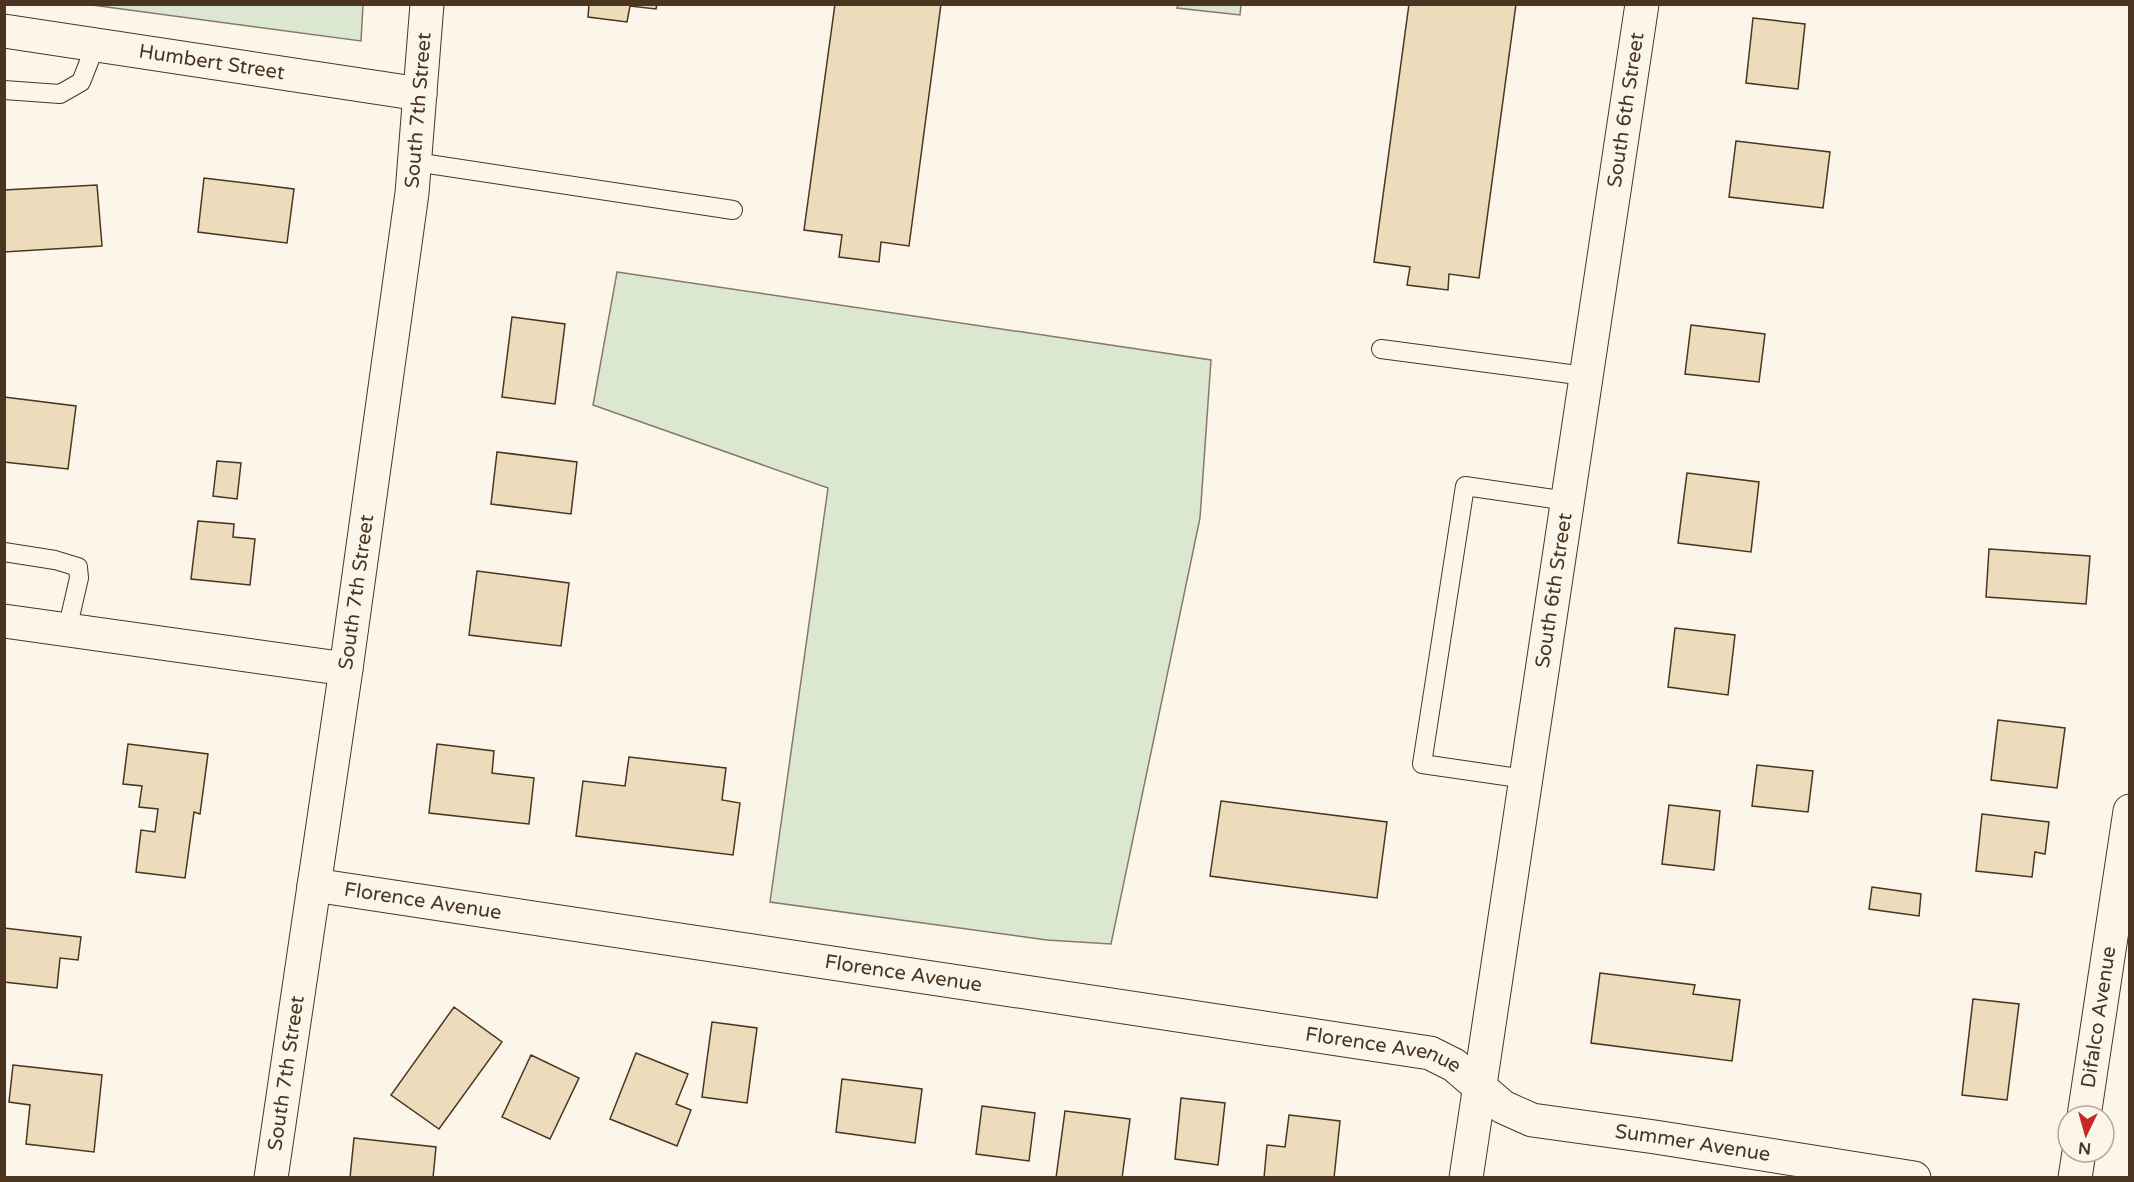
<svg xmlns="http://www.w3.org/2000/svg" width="2134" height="1182" viewBox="0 0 2134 1182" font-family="'Varela Round',sans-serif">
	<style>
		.green { fill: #dce7d0; stroke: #887966; stroke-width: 1.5 }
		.building { fill: #ecdcbc; stroke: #4a3520; stroke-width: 1.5 }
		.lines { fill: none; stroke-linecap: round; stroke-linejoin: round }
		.lane-casing { stroke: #4a3520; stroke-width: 20 }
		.street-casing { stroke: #4a3520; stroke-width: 35 }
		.lane { stroke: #fbf6e9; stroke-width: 18 }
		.street { stroke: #fbf6e9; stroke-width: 33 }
		.labels { text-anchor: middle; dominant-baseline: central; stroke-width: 4.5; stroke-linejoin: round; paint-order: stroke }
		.street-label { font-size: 20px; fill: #4a3520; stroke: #fbf6e9 }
	</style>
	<rect width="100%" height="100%" fill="#fbf6e9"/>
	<path class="green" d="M92,5H363L361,41Z
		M1178,5V4L1241,5L1240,15L1177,8Z
		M617,272L1211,360L1200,518L1111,944L1047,940L770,902L828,488L593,405Z"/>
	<path class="building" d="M589,4H657L656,9L630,6L627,22L588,17Z
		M835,4H941L909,246L881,242L879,262L839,257L842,235L804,230Z
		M1409,4H1516L1479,278L1449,274L1448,290L1407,285L1410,267L1374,262Z
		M1753,18L1805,24L1798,89L1746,83Z
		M1736,141L1830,152L1823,208L1729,197Z
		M204,178L294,189L287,243L198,232Z
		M97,185L102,246L4,252V190Z
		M512,317L565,324L555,404L502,397Z
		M1691,325L1765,334L1759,382L1685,374Z
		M4,397L76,406L68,469L4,462Z
		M497,452L577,462L571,514L491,504Z
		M217,461L241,463L237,499L213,496Z
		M1687,473L1759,482L1751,552L1678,543Z
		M198,521L234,524L233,537L255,539L250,585L191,579Z
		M1989,549L2090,556L2086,604L1986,597Z
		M477,571L569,583L561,646L469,635Z
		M1675,628L1735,635L1728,695L1668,687Z
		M1998,720L2065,728L2057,788L1991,780Z
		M128,744L208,754L200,814L194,812L185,878L136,872L141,830L155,832L158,809L139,807L142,786L123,784Z
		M437,744L494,751L492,773L534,778L529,824L429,813Z
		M629,757L726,768L722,800L740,803L733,855L576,836L583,781L625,786Z
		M1757,765L1813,771L1808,812L1752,806Z
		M1221,801L1387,822L1377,898L1210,876Z
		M1669,805L1720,811L1714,870L1662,864Z
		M1982,814L2049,822L2045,854L2035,852L2032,877L1976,871Z
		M1872,887L1921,894L1919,916L1869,909Z
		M4,928L81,937L78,960L60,958L57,988L4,982Z
		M1600,973L1695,985L1693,994L1740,1000L1732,1061L1591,1043Z
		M1973,999L2019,1004L2007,1100L1962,1095Z
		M454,1007L502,1042L439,1129L391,1095Z
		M712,1022L757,1028L747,1103L702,1097Z
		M636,1053L688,1074L676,1104L691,1110L677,1146L610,1119Z
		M531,1055L579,1078L550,1139L502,1117Z
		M13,1065L102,1075L94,1152L26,1144L30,1105L9,1102Z
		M842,1079L922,1089L915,1143L836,1132Z
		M1181,1098L1225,1103L1218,1165L1175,1159Z
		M982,1106L1035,1113L1029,1161L976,1154Z
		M1065,1111L1130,1119L1122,1178H1056Z
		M1289,1115L1340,1121L1334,1178H1264L1267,1145L1285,1147Z
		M354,1138L436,1147L433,1178H350Z"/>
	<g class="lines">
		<g class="lane-casing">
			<path id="lane" d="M4,90L60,94L81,82L96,44
				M415,162L733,210
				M1381,349L1585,376
				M4,552L55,560L78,567L79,578L67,630
				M1526,779L1422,764L1465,486L1567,501"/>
		</g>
		<g class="street-casing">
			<g id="street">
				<path id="s1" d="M4,31L420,94"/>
				<path d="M4,621L346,669"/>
				<path id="s2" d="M314,885L1430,1053L1454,1065L1503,1107L1532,1120L1655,1137L1914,1178"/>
				<path id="s3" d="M2084,1116L2130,811"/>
				<path id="s4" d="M271,1178L346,669L412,193L427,4"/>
				<path id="s5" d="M1466,1178L1642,4"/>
				<path d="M2075,1178L2079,1152"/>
			</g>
		</g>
		<use href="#lane" class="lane"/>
		<use href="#street" class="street"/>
	</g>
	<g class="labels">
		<g class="street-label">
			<text stroke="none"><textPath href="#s1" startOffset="210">Humbert Street</textPath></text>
			<text stroke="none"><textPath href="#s4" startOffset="1078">South 7th Street</textPath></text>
			<text stroke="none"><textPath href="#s5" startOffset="1080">South 6th Street</textPath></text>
			<text stroke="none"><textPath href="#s5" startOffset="594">South 6th Street</textPath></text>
			<text stroke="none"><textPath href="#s4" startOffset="592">South 7th Street</textPath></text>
			<text stroke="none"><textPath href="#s2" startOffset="110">Florence Avenue</textPath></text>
			<text stroke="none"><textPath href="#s2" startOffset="596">Florence Avenue</textPath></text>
			<text stroke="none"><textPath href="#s3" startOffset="100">Difalco Avenue</textPath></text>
			<text stroke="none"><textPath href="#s2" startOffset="1082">Florence Avenue</textPath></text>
			<text stroke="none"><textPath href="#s4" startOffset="106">South 7th Street</textPath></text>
			<text stroke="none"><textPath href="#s2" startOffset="1414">Summer Avenue</textPath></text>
		</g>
	</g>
	<rect width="2134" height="1182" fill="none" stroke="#4a3520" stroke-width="12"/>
	<g transform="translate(2086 1134) rotate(185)"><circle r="28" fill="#fbf6e9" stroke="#b4a999" stroke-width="1.5"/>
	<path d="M0-4.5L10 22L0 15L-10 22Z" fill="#c62828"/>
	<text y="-9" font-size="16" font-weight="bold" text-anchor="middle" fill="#4a3520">N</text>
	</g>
</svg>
